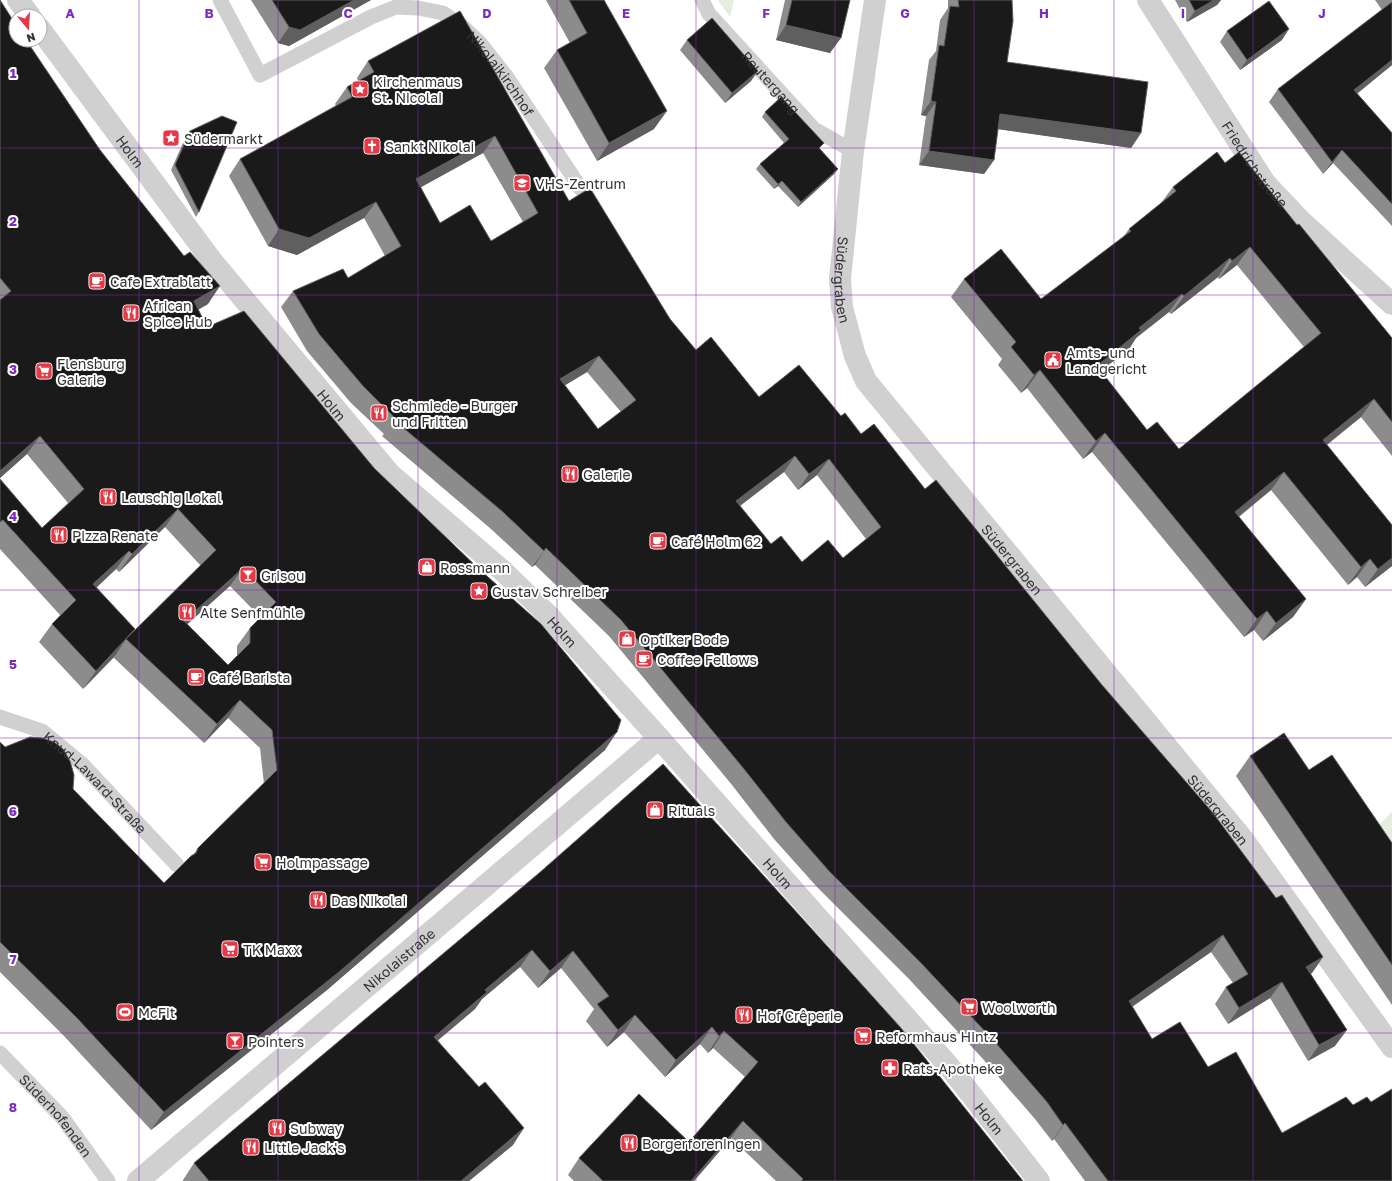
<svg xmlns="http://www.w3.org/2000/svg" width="1392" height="1181" viewBox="0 0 1392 1181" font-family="'Golos Text',sans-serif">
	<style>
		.green { fill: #e6ecdf }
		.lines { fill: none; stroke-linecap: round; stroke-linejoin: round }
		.lane { stroke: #d0d0d0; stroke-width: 15 }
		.street { stroke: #d0d0d0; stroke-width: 22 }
		.wall { fill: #8c8c8c; fill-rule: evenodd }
		.shaded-wall { fill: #5f5f5f }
		.building { fill: #1a1a1a; stroke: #5f5f5f; fill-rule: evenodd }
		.grid { fill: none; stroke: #7b2cbf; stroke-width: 1; stroke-opacity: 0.55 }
		.labels { text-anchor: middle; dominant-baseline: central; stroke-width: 4; stroke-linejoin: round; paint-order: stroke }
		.street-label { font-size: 14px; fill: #333; stroke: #fff }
		.poi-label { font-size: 14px; fill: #333; stroke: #fff; text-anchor: start }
		.grid-label { font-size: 13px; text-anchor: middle; font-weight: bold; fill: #7b2cbf; stroke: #fff; stroke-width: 4; stroke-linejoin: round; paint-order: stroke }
	</style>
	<rect width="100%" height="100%" fill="#fff"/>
	<path class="green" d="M718,0H734L730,17Z
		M1392,812V846L1372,832Z"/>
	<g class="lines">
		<g class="lane">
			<path id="s1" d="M220,0L260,75L371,17L396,7L418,8L443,13L462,26L480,43L506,76L581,189"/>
			<path id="s2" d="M702,0L709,14L814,129L853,151"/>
			<path id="s3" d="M0,717L42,731L82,764L177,865"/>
			<path id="s4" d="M0,1053L62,1117L108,1181"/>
		</g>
		<g class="street">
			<path d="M18,0L30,16"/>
			<path id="s5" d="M875,0L853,151L840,279L842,307L855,356L866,381L1242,838L1392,1047"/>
			<path id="s6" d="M1148,0L1265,183L1302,222L1392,304"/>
			<path id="s7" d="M40,29L212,261L390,474L504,572L546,613L659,738L948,1065L1039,1181"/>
			<path id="s8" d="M138,1181L659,738"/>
		</g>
	</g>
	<path class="wall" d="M0,0L9,14L100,150L208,304L198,310L207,327L605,750L327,990L151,1130L64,1036L0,972V742L5,747L73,789L164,883L194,854L198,848L264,784L260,748L228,718L204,743L113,657L115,656L83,689L39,642L52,624L60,615L0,549V479L42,528L68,503L27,454L0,478ZM165,527L201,566L133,633L96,588L116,569L119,572ZM230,586L261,618L250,628L237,646V656L228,665L187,624Z
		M251,0H371L289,46L278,43Z
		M546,0H604L654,129L597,161L544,68L557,50L570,43Z
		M785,0H850L830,53L776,40Z
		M948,0H1012L1007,62L1141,133L1131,148L998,129L994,160L984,174L919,165L926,116L921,115L929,60L936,51L940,20L948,8Z
		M1175,0H1221L1217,5L1187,22Z
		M1375,0H1392V65L1357,94L1392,133V226L1333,163L1323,174L1269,102L1278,89L1382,10Z
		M460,11L569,201L670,319L696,350L759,397L841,416L925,489L1102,685L1276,898L1323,957L1311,974L1335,1046L1308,1061L1270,998L1228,1024L1215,1004L1226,987L1233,983L1211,952L1132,1007L1152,1039L1208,1067L1282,1133L1392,1181H1085L1054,1139L1052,1141L1035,1119L983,1059L909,979L817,887L774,839L732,785L609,636L535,565L532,567L491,529L382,436L384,434L351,403L307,351L281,307L293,291L348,278L385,256L364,218L297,255L268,246L229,176L240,159L336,106L335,104L347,87L358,81L357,78L368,61ZM483,153L523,222L491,241L440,223L421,187ZM587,372L621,412L598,429L565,385ZM784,472L798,490L817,475L866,539L843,558L802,562L771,544L740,506Z
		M1227,31L1282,40L1240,70L1220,42Z
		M687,40L751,81L725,103L680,50Z
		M765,112L820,149L834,174L798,207L778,186L774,189L756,169L760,164L784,143L762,117Z
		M190,131L199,212L196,217L171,170L186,136Z
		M1225,163L1297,225L1392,338V456L1361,417L1327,445L1392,525V566L1365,587L1357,577L1348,585L1271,490L1239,517L1306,599L1293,617L1263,641L1254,630L1244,637L1092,452L1083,459L1027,388L1021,393L998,365L1002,359L951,297L964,279L1041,299L1123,237L1129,229L1161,203L1173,187ZM1237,265L1304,347L1179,449L1147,430L1100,371L1129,349L1136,338L1169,312L1171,314L1218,277L1219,279Z
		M1250,756L1309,770L1392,843V1005L1236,776Z
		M538,874L1023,1181H776L731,1138L694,1181H574L568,1175L579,1158L689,1142L745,1077L713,1048L708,1053L700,1044L665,1077L624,1032L607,1047L586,1021L594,1009L561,968L538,988L520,967L482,999L475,1009L438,1040L513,1145L469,1181H183V1180L194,1163Z"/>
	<path class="shaded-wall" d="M354,0H371L289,46L278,43L289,27Z
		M1214,0H1221L1217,5L1187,22L1195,11Z
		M786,25L841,38L830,53L776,40Z
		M1289,29L1282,40L1240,70L1247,60Z
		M1392,60V65L1345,103L1354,90Z
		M758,71L751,81L725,103L732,93Z
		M931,101L936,102L926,116L921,115Z
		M667,111L654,129L597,161L609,143Z
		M1000,114L1141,133L1131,148L990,128Z
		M495,136L483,153L405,196L416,179Z
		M1342,150L1333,163L1323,174L1332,162Z
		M929,151L994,160L984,174L919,165Z
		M838,169L834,174L798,207L801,202Z
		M782,181L778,186L774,189L778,184Z
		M376,202L364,218L297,255L268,246L279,229Z
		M1250,247L1237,265L1219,279L1232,261Z
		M1230,258L1218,277L1171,314L1184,296Z
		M220,286L208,304L181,319L194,301Z
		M1182,294L1169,312L1136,338L1129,349L1084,384L1097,366L1139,328Z
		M599,356L587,372L549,395L560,379Z
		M1040,370L1027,388L1021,393L1034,375Z
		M1374,399L1361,417L1310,458L1323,440Z
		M1105,433L1092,452L1083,459L1096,441Z
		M40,436L27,454L0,478V471Z
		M795,456L784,472L724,518L736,501Z
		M829,459L817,475L798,490L809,474Z
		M1284,472L1271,490L1222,530L1235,512Z
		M178,509L165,527L119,572L132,554Z
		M546,548L535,565L532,567L544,551Z
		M129,551L116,569L80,603L93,584Z
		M1392,558V566L1365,587L1378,569Z
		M1370,559L1357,577L1348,585L1361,567Z
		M243,568L230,586L171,639L184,621Z
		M1306,599L1293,617L1263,641L1276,623Z
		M1267,611L1254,630L1244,637L1257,619Z
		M135,629L127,640L126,639L115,656L83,689L96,671Z
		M240,700L228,718L204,743L217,724Z
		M617,732L605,750L327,990L151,1130L164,1112Z
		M1223,935L1211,952L1117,1017L1129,1001Z
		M532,950L520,967L482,999L475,1009L423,1053L434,1037L485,990Z
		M573,951L561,968L538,988L550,971Z
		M1323,957L1312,973L1295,984L1306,967Z
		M1282,982L1270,998L1228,1024L1239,1008Z
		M635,1015L624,1032L607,1047L618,1030Z
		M712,1027L700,1044L665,1077L676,1060Z
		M1347,1030L1335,1046L1308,1061L1319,1045Z
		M724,1031L713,1048L708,1053L719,1036Z
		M743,1121L731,1138L694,1181H691Z
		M1065,1123L1054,1139L1052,1141L1063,1125Z
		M524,1128L513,1145L469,1181H461Z"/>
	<path class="building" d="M0,0L16,25V40H26L100,150L184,256L190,252L220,286L194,301L207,327L244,311L374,468L479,569L541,624L621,720L617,732L339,972L164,1112L77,1018L0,942V742L5,747L30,737L42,738L54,742L63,749L70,761L74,775L73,789L164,883L191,856L196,853L198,848L277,770L272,730L240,700L217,724L126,639L216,550L178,509L132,554L129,551L93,584L135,629L96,671L52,624L76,600L3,520L0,522V479L42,528L84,489L40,436L0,471V300L11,291L0,278ZM243,568L276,602L250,628V643L228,665L184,621Z
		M272,0H354L300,30L289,27Z
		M569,0H604L667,111L609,143L557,50L587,33Z
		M792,0H850L841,38L786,25Z
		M958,0H1012L1013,21L1007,62L1148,82L1141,133L1000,114L994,160L929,151L936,102L931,101L939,45L944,46L950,6L959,7Z
		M1189,0H1214L1195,11Z
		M1269,1L1289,29L1247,60L1227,31Z
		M1392,2V60L1354,90L1392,133V204L1342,150L1332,162L1278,89Z
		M460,11L569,201L590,188L670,319L696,350L711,337L759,397L799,365L841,416L845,413L861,434L874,424L925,489L936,480L1102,685L1213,813L1276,898L1282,895L1323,957L1306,967L1347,1030L1319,1045L1282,982L1239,1008L1226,987L1248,974L1223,935L1129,1001L1152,1039L1180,1022L1208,1067L1236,1052L1282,1133L1346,1097L1353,1105L1367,1097L1371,1102L1392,1089V1181H1108L1065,1123L1063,1125L1047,1102L995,1042L921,963L829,871L786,822L744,769L621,620L546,548L544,551L503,512L394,420L396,419L363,386L319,334L293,291L343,269L348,278L401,246L376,202L309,238L279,229L240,159L352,97L347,87L374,72L368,61ZM495,136L538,213L491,241L470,205L440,223L416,179ZM599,356L636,400L598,429L560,379ZM795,456L809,474L829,459L881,527L843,558L828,540L802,562L781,536L771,544L736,501Z
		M712,18L758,71L732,93L687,40Z
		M781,97L824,143L819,148L838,169L801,202L782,181L778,184L760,164L789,139L765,112Z
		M222,116L237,122L199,212L175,165L190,131Z
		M1217,152L1225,163L1239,152L1297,225L1299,224L1392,338V422L1374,399L1323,440L1392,525V558L1378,569L1370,559L1361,567L1284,472L1235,512L1306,599L1276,623L1267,611L1257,619L1105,433L1096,441L1040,370L1034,375L1011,347L1016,342L964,279L1001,249L1041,299L1131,231L1129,229L1176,191L1173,187ZM1250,247L1321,333L1179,449L1157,422L1147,430L1097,366L1141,330L1139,328L1182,294L1184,296L1230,258L1232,261Z
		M1284,733L1309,770L1332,755L1392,843V965L1250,756Z
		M663,764L901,1028L1023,1181H801L803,1179L743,1121L691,1181H603L579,1158L639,1094L689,1142L758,1062L724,1031L719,1036L712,1027L676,1060L635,1015L618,1030L597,1004L609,996L573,951L550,971L532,950L485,990L487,992L434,1037L479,1087L485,1082L524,1128L461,1181H209L194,1163L538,874Z"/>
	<path class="grid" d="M139,0V1181M278,0V1181M418,0V1181M557,0V1181M696,0V1181M835,0V1181M974,0V1181M1114,0V1181M1253,0V1181M0,148H1392M0,295H1392M0,443H1392M0,590H1392M0,738H1392M0,886H1392M0,1033H1392"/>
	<defs>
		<g id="sight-square" transform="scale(0.9)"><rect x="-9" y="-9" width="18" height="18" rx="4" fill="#e63946" stroke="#fff"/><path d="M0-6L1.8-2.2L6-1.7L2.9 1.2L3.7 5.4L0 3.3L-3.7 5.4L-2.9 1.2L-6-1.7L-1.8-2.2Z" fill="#fff"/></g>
		<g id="church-square" transform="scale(0.9)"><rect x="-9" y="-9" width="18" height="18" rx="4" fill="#e63946" stroke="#fff"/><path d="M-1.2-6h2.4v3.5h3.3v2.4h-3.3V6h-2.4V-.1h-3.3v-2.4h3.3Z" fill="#fff"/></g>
		<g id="university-square" transform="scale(0.9)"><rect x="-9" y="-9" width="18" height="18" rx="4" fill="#e63946" stroke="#fff"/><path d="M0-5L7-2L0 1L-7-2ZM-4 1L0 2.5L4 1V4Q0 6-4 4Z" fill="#fff"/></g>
		<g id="cafe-square" transform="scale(0.9)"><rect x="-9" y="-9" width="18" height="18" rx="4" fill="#e63946" stroke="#fff"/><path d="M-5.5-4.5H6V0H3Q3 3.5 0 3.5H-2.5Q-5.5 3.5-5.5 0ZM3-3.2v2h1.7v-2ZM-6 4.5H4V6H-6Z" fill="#fff"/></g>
		<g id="restaurant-square" transform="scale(0.9)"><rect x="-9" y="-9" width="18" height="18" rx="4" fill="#e63946" stroke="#fff"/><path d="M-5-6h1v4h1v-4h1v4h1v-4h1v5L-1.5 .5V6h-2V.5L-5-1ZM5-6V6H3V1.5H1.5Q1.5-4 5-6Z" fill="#fff"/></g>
		<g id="civic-square" transform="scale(0.9)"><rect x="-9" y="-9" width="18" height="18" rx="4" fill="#e63946" stroke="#fff"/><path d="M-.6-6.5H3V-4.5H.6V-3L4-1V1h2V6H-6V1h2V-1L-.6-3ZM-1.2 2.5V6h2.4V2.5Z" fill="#fff"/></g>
		<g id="supermarket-square" transform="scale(0.9)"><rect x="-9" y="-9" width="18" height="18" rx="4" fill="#e63946" stroke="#fff"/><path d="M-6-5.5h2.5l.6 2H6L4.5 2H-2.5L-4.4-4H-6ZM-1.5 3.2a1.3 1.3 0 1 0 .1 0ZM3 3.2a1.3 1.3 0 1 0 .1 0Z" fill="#fff"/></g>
		<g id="shop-square" transform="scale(0.9)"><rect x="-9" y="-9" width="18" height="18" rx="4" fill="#e63946" stroke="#fff"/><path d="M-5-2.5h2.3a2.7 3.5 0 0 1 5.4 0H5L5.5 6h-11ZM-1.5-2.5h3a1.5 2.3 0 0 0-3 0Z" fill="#fff"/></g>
		<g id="bar-square" transform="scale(0.9)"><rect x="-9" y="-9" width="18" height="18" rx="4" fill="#e63946" stroke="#fff"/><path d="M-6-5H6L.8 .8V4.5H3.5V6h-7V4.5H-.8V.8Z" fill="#fff"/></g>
		<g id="stadium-square" transform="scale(0.9)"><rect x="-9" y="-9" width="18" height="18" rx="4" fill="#e63946" stroke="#fff"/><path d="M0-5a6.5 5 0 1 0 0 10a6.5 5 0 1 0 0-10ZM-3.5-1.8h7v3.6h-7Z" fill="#fff"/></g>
		<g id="pharmacy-square" transform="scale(0.9)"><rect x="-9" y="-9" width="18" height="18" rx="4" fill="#e63946" stroke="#fff"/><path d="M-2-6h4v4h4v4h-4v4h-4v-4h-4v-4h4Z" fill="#fff"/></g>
	</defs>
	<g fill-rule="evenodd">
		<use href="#sight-square" x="360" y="89"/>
		<use href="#sight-square" x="171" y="138"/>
		<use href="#church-square" x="372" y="146"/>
		<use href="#university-square" x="522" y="183"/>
		<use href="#cafe-square" x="97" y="281"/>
		<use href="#restaurant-square" x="131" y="313"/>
		<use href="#civic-square" x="1053" y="360"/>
		<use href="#supermarket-square" x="44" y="371"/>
		<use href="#restaurant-square" x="379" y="413"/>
		<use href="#restaurant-square" x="570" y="474"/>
		<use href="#restaurant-square" x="108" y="497"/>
		<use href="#restaurant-square" x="59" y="535"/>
		<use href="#cafe-square" x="658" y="541"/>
		<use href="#shop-square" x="427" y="567"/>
		<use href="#bar-square" x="248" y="575"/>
		<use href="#sight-square" x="479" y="591"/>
		<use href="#restaurant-square" x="187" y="612"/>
		<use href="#shop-square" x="627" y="639"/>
		<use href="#cafe-square" x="644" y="659"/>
		<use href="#cafe-square" x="196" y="677"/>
		<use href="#shop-square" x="655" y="810"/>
		<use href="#supermarket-square" x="263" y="862"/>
		<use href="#restaurant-square" x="318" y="900"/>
		<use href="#supermarket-square" x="230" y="949"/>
		<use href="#supermarket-square" x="969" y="1007"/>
		<use href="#stadium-square" x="125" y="1012"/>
		<use href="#restaurant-square" x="744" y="1015"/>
		<use href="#supermarket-square" x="863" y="1036"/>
		<use href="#bar-square" x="235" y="1041"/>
		<use href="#pharmacy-square" x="890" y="1068"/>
		<use href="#restaurant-square" x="277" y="1128"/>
		<use href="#restaurant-square" x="629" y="1143"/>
		<use href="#restaurant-square" x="251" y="1147"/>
	</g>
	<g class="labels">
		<g class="street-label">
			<text stroke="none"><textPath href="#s1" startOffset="369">Nikolaikirchhof</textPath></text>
			<text stroke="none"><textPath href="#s2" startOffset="108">Reutergang</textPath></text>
			<text stroke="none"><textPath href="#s7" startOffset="152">Holm</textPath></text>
			<text stroke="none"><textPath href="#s6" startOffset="196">Friedrichstraße</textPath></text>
			<text stroke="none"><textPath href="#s5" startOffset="282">Südergraben</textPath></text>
			<text stroke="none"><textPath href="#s7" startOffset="476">Holm</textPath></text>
			<text stroke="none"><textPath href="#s5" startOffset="618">Südergraben</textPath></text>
			<text stroke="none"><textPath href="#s7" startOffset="800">Holm</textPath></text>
			<text stroke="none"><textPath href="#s3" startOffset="118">Knud-Laward-Straße</textPath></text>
			<text stroke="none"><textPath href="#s5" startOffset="942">Südergraben</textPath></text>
			<text stroke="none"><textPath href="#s7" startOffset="1124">Holm</textPath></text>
			<text stroke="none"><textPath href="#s8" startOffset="342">Nikolaistraße</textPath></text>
			<text stroke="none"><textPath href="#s4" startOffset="84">Süderhofenden</textPath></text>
			<text stroke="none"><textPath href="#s7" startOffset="1448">Holm</textPath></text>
		</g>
		<g class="poi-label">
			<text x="373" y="81">Kirchenmaus<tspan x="373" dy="16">St. Nicolai</tspan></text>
			<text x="184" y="138">Südermarkt</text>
			<text x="385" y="146">Sankt Nikolai</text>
			<text x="535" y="183">VHS-Zentrum</text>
			<text x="110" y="281">Cafe Extrablatt</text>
			<text x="144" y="305">African<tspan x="144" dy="16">Spice Hub</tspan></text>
			<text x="1066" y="352">Amts- und<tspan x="1066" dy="16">Landgericht</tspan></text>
			<text x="57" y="363">Flensburg<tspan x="57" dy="16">Galerie</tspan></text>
			<text x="392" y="405">Schmiede - Burger<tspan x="392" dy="16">und Fritten</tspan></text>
			<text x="583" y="474">Galerie</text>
			<text x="121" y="497">Lauschig Lokal</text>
			<text x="72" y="535">Pizza Renate</text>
			<text x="671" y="541">Café Holm 62</text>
			<text x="440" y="567">Rossmann</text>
			<text x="261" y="575">Grisou</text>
			<text x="492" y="591">Gustav Schreiber</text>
			<text x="200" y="612">Alte Senfmühle</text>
			<text x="640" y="639">Optiker Bode</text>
			<text x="657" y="659">Coffee Fellows</text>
			<text x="209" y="677">Café Barista</text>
			<text x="668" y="810">Rituals</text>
			<text x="276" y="862">Holmpassage</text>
			<text x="331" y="900">Das Nikolai</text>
			<text x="243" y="949">TK Maxx</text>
			<text x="982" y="1007">Woolworth</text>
			<text x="138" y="1012">McFit</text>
			<text x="757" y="1015">Hof Crêperie</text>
			<text x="876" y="1036">Reformhaus Hintz</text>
			<text x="248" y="1041">Pointers</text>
			<text x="903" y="1068">Rats-Apotheke</text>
			<text x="290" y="1128">Subway</text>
			<text x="642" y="1143">Borgerforeningen</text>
			<text x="264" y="1147">Little Jack's</text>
		</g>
	</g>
	<g class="grid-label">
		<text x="70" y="18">A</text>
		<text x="209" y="18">B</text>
		<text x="348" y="18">C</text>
		<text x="487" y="18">D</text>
		<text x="626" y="18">E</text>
		<text x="766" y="18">F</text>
		<text x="905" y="18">G</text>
		<text x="1044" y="18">H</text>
		<text x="1183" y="18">I</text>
		<text x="1322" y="18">J</text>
		<text x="13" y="78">1</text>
		<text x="13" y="226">2</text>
		<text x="13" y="374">3</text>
		<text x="13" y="521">4</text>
		<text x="13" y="669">5</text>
		<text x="13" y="816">6</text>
		<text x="13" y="964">7</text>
		<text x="13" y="1112">8</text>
	</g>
	<g transform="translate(28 28) rotate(162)"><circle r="19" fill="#ffffff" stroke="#adadad"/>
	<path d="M0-3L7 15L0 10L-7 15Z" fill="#e63946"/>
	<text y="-6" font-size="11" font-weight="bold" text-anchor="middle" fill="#333333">N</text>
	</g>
</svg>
